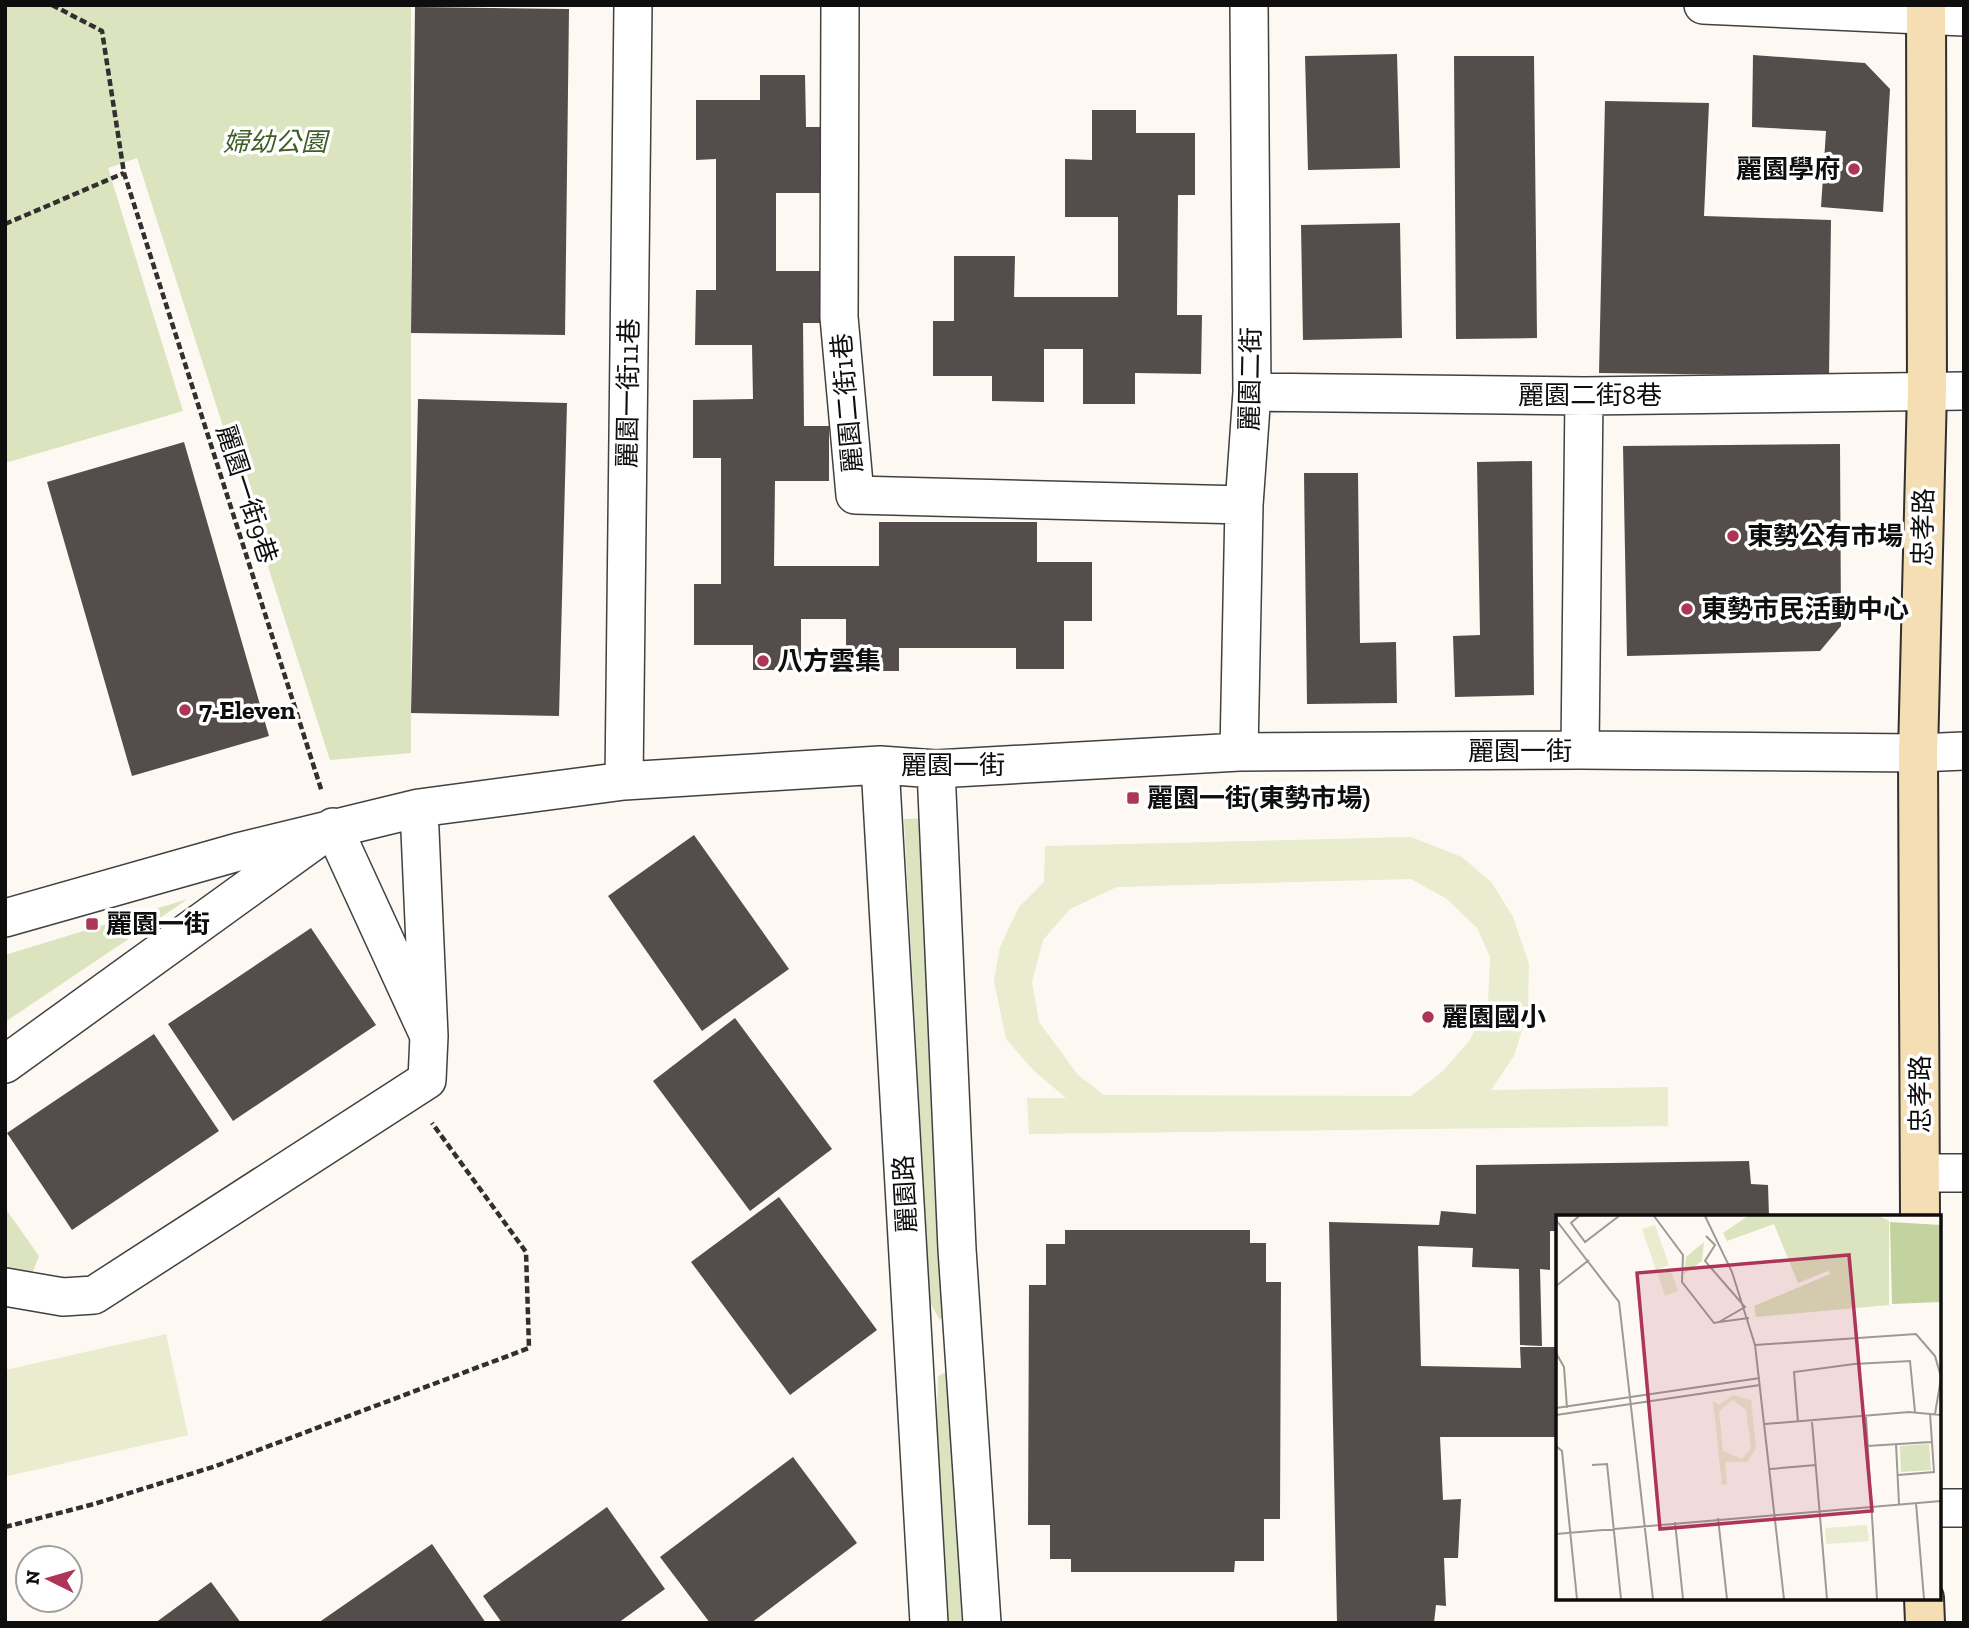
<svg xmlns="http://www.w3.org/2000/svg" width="1969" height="1628" viewBox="0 0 1969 1628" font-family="'Zilla Slab','Noto Sans TC',serif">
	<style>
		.green { fill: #dbe4be }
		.pitch { fill: #e9eccf; fill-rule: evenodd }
		.building { fill: #554d4c }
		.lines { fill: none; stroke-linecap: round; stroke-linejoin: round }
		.street-casing { stroke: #414141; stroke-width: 40 }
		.secondary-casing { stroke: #303030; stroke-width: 42 }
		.path { stroke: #303030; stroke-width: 4.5; stroke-dasharray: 7 3.5; stroke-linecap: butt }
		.street { stroke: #fff; stroke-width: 37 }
		.secondary { stroke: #f5deb4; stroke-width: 38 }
		.poi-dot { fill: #ad3658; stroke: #fff; stroke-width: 2.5 }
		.labels { text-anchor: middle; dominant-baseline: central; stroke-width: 7; stroke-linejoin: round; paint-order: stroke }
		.park-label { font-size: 26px; font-style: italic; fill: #3f5e26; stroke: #fff }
		.poi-label { font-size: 26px; font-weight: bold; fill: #0e0e0e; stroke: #fff; text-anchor: start }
		.street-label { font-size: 26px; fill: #0e0e0e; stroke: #fff }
		.inset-road { fill: none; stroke: #9d9a96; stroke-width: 2 }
		.view { fill: #ad3658; fill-opacity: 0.15; stroke: #ad3658; stroke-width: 3.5 }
		.inset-edge { fill: none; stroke: #0e0e0e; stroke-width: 3.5 }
	</style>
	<rect width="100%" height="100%" fill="#fdf8f1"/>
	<path class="green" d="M5,5H411V753L330,760L137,158L108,168L183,411L5,463Z
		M926,818L950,1304L940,1320L930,1303L904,819Z
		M188,899L5,1022V955Z
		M5,1208L39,1256L33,1271L11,1276L5,1274Z
		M948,1371L968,1623H948L937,1421L938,1376Z"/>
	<path class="pitch" d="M1411,837L1462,857L1492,883L1513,917L1529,964L1528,1011L1514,1056L1491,1090L1668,1087V1126L1029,1134L1027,1098H1066L1033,1070L1006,1039L994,981L1000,947L1019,907L1044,882L1045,846ZM1411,879L1447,899L1477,928L1490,957L1488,1001L1470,1040L1443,1071L1411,1096L1104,1095L1078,1075L1039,1022L1032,982L1043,940L1070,909L1117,887Z
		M166,1334L188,1435L8,1476L5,1466V1370Z"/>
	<path class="building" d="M415,7L569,9L565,335L411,333Z
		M1397,54L1400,168L1308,170L1305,56Z
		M1753,55L1865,63L1890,89L1883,212L1821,207L1826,131L1752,127Z
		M1454,56H1534L1537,338L1456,339Z
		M760,75H805L806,127H826V193H776V271H826V323H803L804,426H829V481H775L774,566H879V522H1037V562H1092V621H1064V669H1016V648H899V671H846V619H801V670H753V645H694V584H721V458H693V400L753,399L752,345H695L696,290H716V159L696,160V100H760Z
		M1605,101L1709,103L1704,216L1831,220L1829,376L1599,373Z
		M1092,110H1136V133H1195V195H1178L1177,315H1202L1201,374L1135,373V404H1083V349H1044V402L992,401V376H933V321H954V256H1015L1014,297H1118V217H1065V159L1092,160Z
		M1400,223L1402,338L1303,340L1301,225Z
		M418,399L567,403L559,716L411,713Z
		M184,442L269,736L132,776L47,482Z
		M1840,444L1841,626L1820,651L1627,656L1623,446Z
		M1532,461L1534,695L1455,697L1453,636L1480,635L1477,462Z
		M1304,473H1358L1360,643L1396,642L1397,703L1307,704Z
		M694,835L789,969L702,1031L608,896Z
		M311,928L376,1025L233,1121L168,1024Z
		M735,1018L832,1149L750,1211L653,1081Z
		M154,1034L219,1131L72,1230L7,1133Z
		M1749,1161L1751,1184L1768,1185L1769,1217H1558V1231H1550V1270L1540,1269L1542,1346L1520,1345L1519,1269L1472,1267L1473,1248L1418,1246L1421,1366L1521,1368L1520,1347H1558V1437H1440L1443,1500L1461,1499L1458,1558H1444L1446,1606L1436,1605L1434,1623H1337L1329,1222L1439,1225L1441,1211L1476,1214V1165Z
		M779,1197L877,1330L790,1395L691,1262Z
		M1065,1230H1250V1243H1266V1282H1281L1280,1519H1264V1561H1235L1234,1572H1071V1559H1050V1525H1028L1029,1285H1046V1244H1065Z
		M793,1457L857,1543L751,1623H710L660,1557Z
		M607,1507L665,1589L618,1623H502L483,1596Z
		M432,1544L486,1623H318Z
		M211,1582L241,1623H155Z"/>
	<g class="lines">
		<g class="street-casing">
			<path id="street" d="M840,5L839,317L855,495L1244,505
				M1703,5L1964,17
				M1252,392L1584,396L1964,391
				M1580,750L1584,396
				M1239,752L1244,505L1252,392L1249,5
				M880,765L929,1623
				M936,769L957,1249L982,1623
				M624,781L633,5
				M5,918L238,852L419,808L624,781L880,765L936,769L1239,752L1580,750L1918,753L1964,751
				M5,1064L333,827L429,1036L419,808
				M1920,1173H1964
				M5,1287L63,1297L94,1295L427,1080L429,1036
				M1939,1508H1964"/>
		</g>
		<g class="secondary-casing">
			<path id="secondary" d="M1920,1217L1918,753L1927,391L1926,5
				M1924,1598L1925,1623"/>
		</g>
		<path class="path" d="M52,5L102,31L124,173L322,792
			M5,224L124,173
			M5,1527L94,1504L216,1466L529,1348L526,1252L432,1123"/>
		<use href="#street" class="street"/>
		<use href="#secondary" class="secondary"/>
	</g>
	<g class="poi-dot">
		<circle cx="1854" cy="169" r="7"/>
		<circle cx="1733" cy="536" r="7"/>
		<circle cx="1687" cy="609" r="7"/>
		<circle cx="763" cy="661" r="7"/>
		<circle cx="185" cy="710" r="7"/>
		<rect x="1126" y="791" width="14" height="14" rx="3.5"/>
		<rect x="85" y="917" width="14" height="14" rx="3.5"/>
		<circle cx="1428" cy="1017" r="7"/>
	</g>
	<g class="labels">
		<g class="park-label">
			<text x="275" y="142">婦幼公園</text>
		</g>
		<g class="poi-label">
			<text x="1840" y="169" text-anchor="end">麗園學府</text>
			<text x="1747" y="536">東勢公有市場</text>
			<text x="1701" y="609">東勢市民活動中心</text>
			<text x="777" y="661">八方雲集</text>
			<text x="199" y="710">7-Eleven</text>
			<text x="1147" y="798">麗園一街(東勢市場)</text>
			<text x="106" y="924">麗園一街</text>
			<text x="1442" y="1017">麗園國小</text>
		</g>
		<g class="street-label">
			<text transform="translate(1250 379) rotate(-89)">麗園二街</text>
			<text transform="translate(628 393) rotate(-89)">麗園一街11巷</text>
			<text x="1590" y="395">麗園二街8巷</text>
			<text transform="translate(847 403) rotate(-95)">麗園二街1巷</text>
			<text transform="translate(247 494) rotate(72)">麗園一街9巷</text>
			<text transform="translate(1923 527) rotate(-89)">忠孝路</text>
			<text x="1520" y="751">麗園一街</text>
			<text x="953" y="765">麗園一街</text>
			<text transform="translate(1920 1094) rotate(-90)">忠孝路</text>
			<text transform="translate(905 1194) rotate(-93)">麗園路</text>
		</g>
	</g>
	<g transform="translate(1556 1215)">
		<rect width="385" height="385" fill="#fdf8f1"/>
		<path d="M192,1H323L333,6V90L200,102L198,91L274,59L272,56L242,68L218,9L171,26L167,18ZM148,27L146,46L128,59L130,42ZM373,229L375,255L345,257L344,231Z" fill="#dbe4be"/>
		<path d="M334,7L385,10V87L336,89Z" fill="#c3d39f"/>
		<path d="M99,10L113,50L100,55L86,14ZM114,53L122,76L109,81L101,57ZM177,180L195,185L200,233L191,247H169L171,269L166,270L157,186L163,190ZM177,185L190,195L195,233L186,244L167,236L163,196ZM311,310L313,326L270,329L269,313Z" fill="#e9eccf" fill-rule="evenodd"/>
		<path class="inset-road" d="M23,1L15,8L29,27L63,1M98,1L127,40L126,67L158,108L163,107M149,1L176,57L199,130L228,384M0,5L63,87L97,384M150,21L159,30L149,46L189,92L163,107L193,103M0,71L33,45M199,130L360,119L379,141L385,162M0,138L8,152L11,193M0,193L204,163M379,199L385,163M0,200L204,170M310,202L321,384M242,207L238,157L298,149L354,146L359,197M256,207L271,384M209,209L353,197L385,200M340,229L343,289M0,231L6,236L21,384M311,231L375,227M36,250L51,249L65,384M214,254L260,250M342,260L378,257L374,198M360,288L368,384M162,303L171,384M119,307L127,384M0,319L385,286"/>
		<path class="view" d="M293,40L316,296L104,314L81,58Z"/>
		<rect width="385" height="385" class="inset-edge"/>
	</g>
	<rect width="1969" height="1628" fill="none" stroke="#0e0e0e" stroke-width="14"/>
	<g transform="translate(49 1579) rotate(275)"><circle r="33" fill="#ffffff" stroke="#9f9f9f" stroke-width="2"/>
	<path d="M0-5L12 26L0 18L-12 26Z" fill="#ad3658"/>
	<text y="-10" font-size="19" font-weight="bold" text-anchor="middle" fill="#0e0e0e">N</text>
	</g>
</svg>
